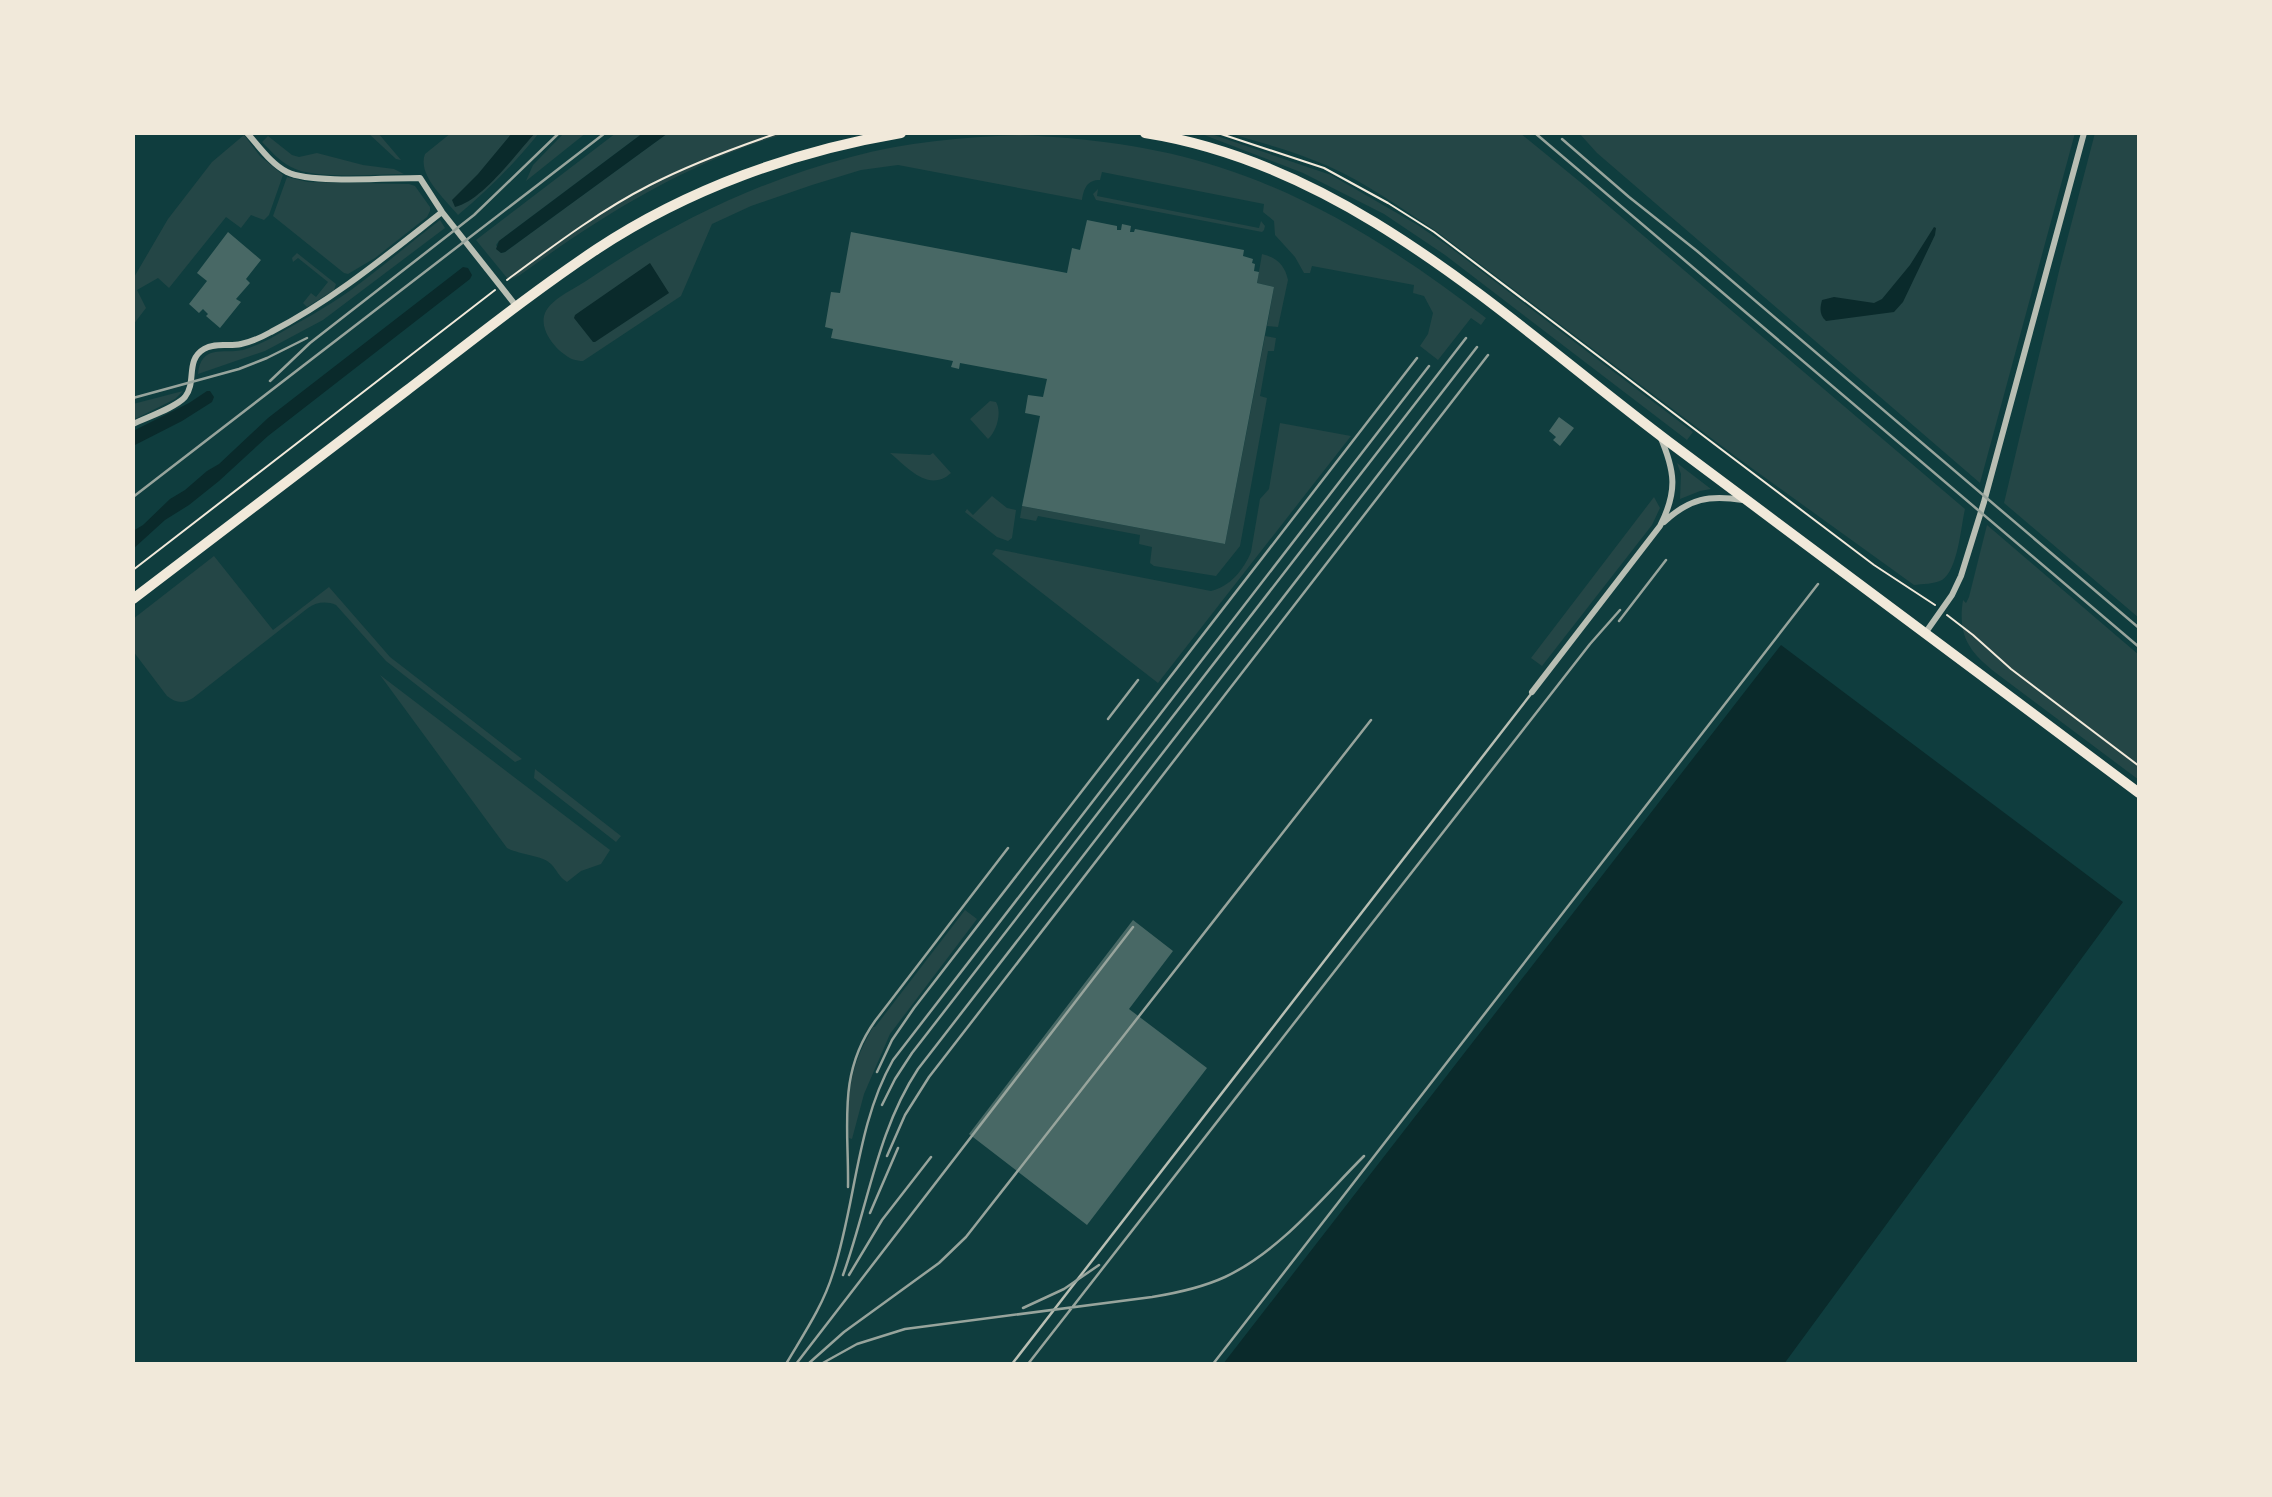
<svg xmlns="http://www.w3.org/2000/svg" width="2272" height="1497" viewBox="0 0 2272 1497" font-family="'Archivo Narrow',sans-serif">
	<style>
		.green { fill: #244646 }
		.water { fill: #0a2a2b }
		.building { fill: #486865 }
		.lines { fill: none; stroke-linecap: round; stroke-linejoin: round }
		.path { stroke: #f1e9da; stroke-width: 2 }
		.service { stroke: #b8beb3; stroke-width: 2.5 }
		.minor { stroke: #b8beb3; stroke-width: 6 }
		.primary { stroke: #f1e9da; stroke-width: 10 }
		.rail { stroke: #97a49c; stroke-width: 2.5 }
	</style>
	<rect width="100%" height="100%" fill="#0f3d3e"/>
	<path class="green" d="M368,133H378L401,160L396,159Z
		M451,133H539C514,164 488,190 458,215C445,199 417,175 425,154Z
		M564,133H586L526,181L533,165Z
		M616,133H643L499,241L496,245L501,253L505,252L668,133H787C687,163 604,214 520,275L511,279L507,278L476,240Z
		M1199,133H1208L1331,175L1416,224L1447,245L1693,432L1687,440L1445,255L1384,214L1303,173Z
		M1229,133H1520L1585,186L1965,509C1961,526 1958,570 1942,580C1935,584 1922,584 1914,585L1735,456L1436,231C1401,208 1366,183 1328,166C1296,152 1262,143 1229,133Z
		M1579,133H2075L1980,483L1597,153Z
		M2095,133H2139V618L2004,503L2060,267Z
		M244,135L260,156L283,175L269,215L264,220L251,215L241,228L226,217L169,288L158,278L137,290L146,308L133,325V279L168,219L212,162Z
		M1020,135C1087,138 1155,146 1219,167C1317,198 1405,256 1486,318L1481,325L1471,318L1438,360L1420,346L1428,334L1433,313L1424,296L1413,293L1414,285L1312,266L1310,273H1304L1295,257L1275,235L1274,221L1263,212L1264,204L1102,172L1100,180C1087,180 1084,188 1082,200L898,165L861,170L812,185L751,206L712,224L681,296L583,361C576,361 570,359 564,354C553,346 539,328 545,313C551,299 574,289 586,281C668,225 755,182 851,157C906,142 964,137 1020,135Z
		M268,136L292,155L299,157L317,153L363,165L394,169L404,174C375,174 314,180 291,167C279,161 271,151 262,142Z
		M287,177L308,182L409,184L415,186L430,207V211L427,217L375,258L348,274L344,273L273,216Z
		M1098,189L1097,196L1259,228L1261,221L1265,226L1264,230L1262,232L1096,200L1093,194Z
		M440,220L445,228L323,320L265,351L198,374C201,344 223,354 243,350C253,347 264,342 273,337C299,322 326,308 351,290C381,268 410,243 440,220Z
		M297,253L336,284L334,290L307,307L303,303L311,293L316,297L328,282L298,258L293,262L292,258Z
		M1262,254C1276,257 1285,265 1288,280L1278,327L1267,326L1274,287L1257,283Z
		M1265,336L1276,338L1274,351H1268L1260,396L1267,398L1240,546L1216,576L1154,566L1150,563L1152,547L1139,544L1140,535L1038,516L1036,521L1020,518L1022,506L1225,544Z
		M183,391L175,399L133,420V404Z
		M990,401L996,402C1002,412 997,431 988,439L970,419Z
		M1280,423L1351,436L1158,683L992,554L996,549L1211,591C1230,587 1244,569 1251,552L1260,499L1269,489Z
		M890,453L930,455L933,453L951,473C929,493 908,468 890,453Z
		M1677,463L1711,489L1700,491L1680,499L1681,474Z
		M992,496L1007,508L1016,510L1012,538L1008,541L997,537L965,512L967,509L973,515Z
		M1654,497L1660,508L1652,525L1542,666L1531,658Z
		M1987,525L2139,655V780L2000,676C1971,654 1957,638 1963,600L1966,603L1969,597Z
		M214,556L273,630L329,587L390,657L522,759L515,762L386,661L336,605C326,601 317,602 308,608L193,698C183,704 176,703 167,696L133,651V619Z
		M380,675L610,850L601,864L581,871L567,882C559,877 557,870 551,864C542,855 520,855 507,848Z
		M535,769L621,836L616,842L534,778Z
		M965,910L977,919L890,1034L864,1094L852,1139L849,1138C847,1093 850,1067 873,1027H875Z"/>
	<path class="water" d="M512,133H535C516,154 482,201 455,207L452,200L478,174Z
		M643,133H668L505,252L501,253L496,249L499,241Z
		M1934,227L1936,228L1935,235L1903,302L1894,312L1826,321C1819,315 1820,308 1822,300L1834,297L1874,303L1882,299L1910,265Z
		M650,263L669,293L595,342H593L574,318L575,315Z
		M463,267L468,268L472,275L470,279L268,436L219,481L189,505L165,520L133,549V531L143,525L170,499L185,490L207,471L219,464L268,418Z
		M207,391H210L214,397L212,402L182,421L133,446V431L189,403Z
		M1781,645L2123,902L1784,1364H1223Z"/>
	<path class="building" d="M1087,220L1117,226V230H1121L1122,224L1131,226L1130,232H1134L1135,229L1244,250L1243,256L1253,259L1252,263L1255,264L1254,271L1259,272L1257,283L1274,287L1225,544L1022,506L1040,416L1025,413L1028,395L1043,397L1047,379L960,363L959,369L951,367L953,361L831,338L833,329L825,327L831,292L840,293L851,232L1067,273L1072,248L1080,250Z
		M228,232L261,260L246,279L250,283L236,299L241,302L220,328L206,316L208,314L203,309L199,313L189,304L207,281L197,273Z
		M1559,417L1574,428L1560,446L1553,440L1556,437L1549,431Z
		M1133,920L1173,951L1129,1009L1207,1068L1087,1225L969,1134Z"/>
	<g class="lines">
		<path class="path" d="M1218,133L1324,168L1388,203L1434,232L1874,565L1935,605
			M507,280C553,246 599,211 650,185C691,164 734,148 778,133
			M133,570L495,290
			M1947,615L1973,635L2011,669L2139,766"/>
		<path class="service" d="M1012,1364L1531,694"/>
		<path class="minor" d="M247,133C259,146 271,164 287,172C312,184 389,178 420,178L442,212L517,307
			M133,424C147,417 175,408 185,397C197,382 185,360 204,349C215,342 229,347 241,344C251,342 262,337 271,332C333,300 387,255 442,212
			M1664,522C1690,498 1709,495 1743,500
			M1926,632L1952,595L1961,576L1984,502L2084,133
			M1532,692L1660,526C1678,491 1675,471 1660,436"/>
		<path class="primary" d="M1145,133C1351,165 1509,322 1669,442C1826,559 1983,676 2139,793
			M133,599C224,530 315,460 406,391C469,343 531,293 597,249C688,189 794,151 901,133"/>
		<path class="rail" d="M1535,133L2139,647
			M1562,139L1629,197L1697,251L2139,628
			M270,381L310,343L474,215L559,133
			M133,398L239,369L267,358L307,338
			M133,497L605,133
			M1619,621L1666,560
			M1108,719L1138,680
			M877,1072L892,1040L914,1008L1417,358
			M882,1105L895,1079L912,1053L1466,338
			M887,1156L905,1115L929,1077L1488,355
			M848,1187C849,1126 837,1074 875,1021L1008,848
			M870,1213L898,1148
			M843,1275C868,1206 877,1131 918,1069L1477,347
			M849,1275L882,1220L931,1157
			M1023,1308L1064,1289L1099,1265
			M786,1364C803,1335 823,1306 833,1273C856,1203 856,1125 893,1060L1429,366
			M796,1364L1133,927
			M808,1364L844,1332L939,1263L966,1237L1371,720
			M821,1364L857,1344L905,1329L1152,1297C1177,1293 1201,1288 1225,1277C1280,1251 1321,1199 1364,1156
			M1028,1364L1590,644L1620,610
			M1213,1364L1818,584"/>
	</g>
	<rect width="2272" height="1497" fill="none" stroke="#f1e9da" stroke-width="270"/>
</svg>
